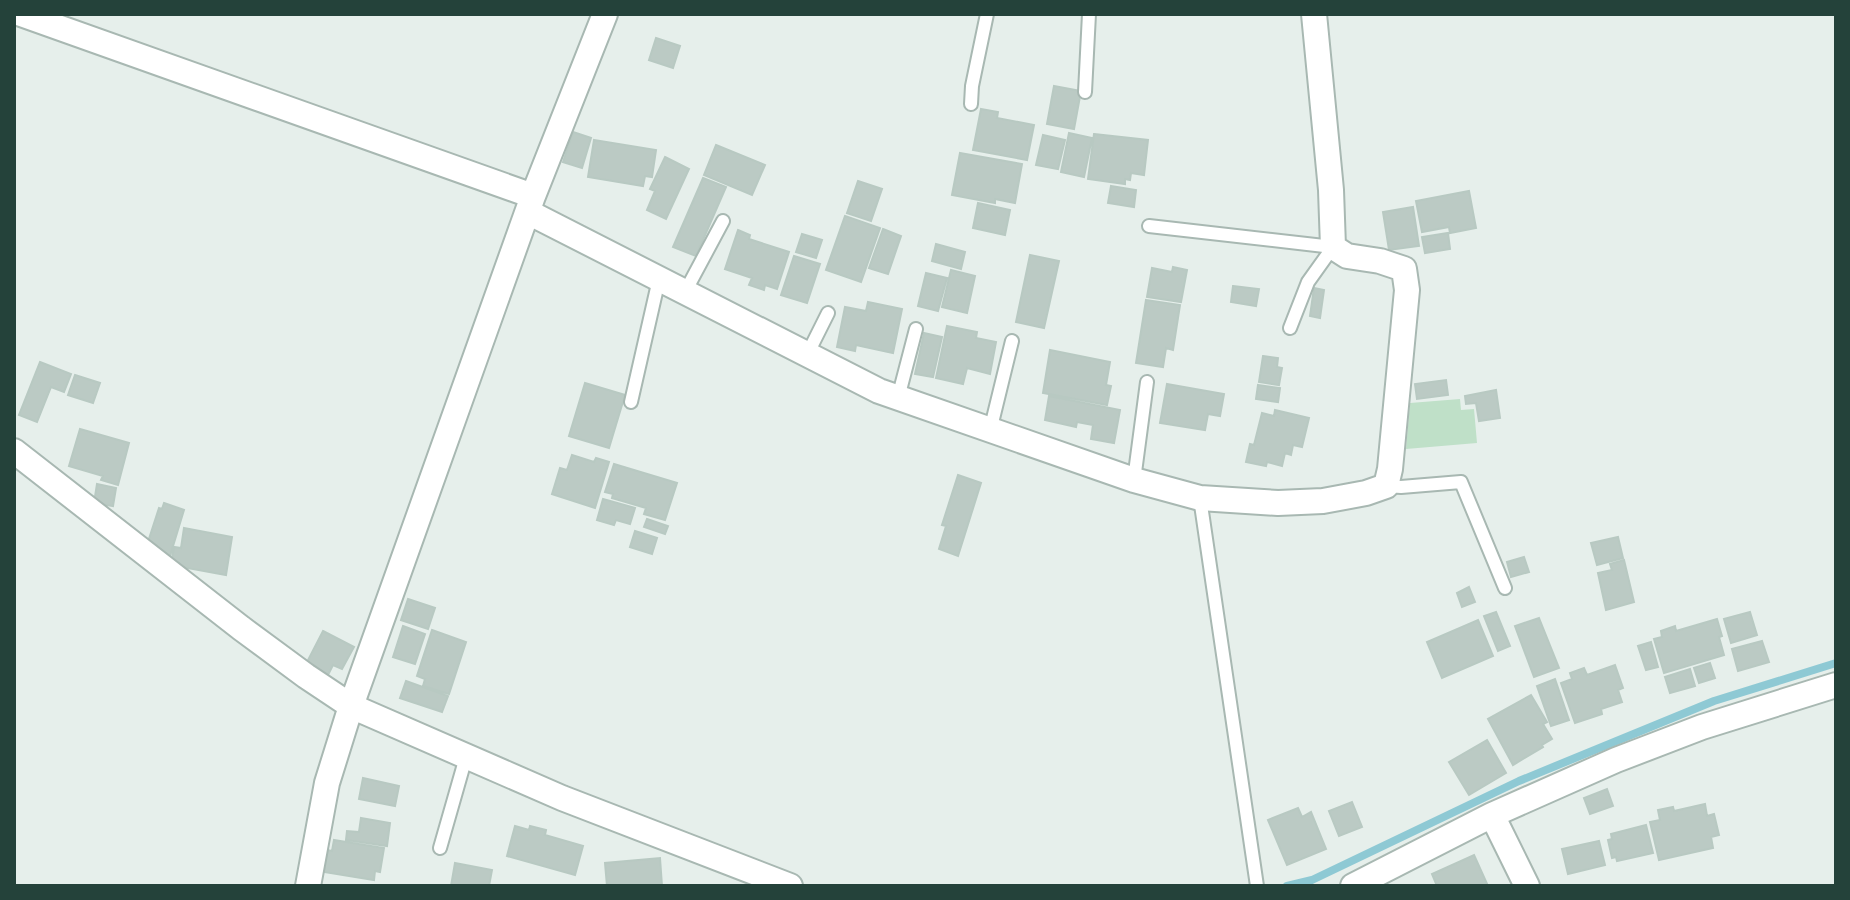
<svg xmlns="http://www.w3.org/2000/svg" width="1850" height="900" viewBox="0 0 1850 900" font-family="'IBM Plex Sans',sans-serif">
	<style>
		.green { fill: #bfe0c8 }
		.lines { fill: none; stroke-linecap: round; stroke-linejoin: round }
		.stream { stroke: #8ec9d4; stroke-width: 8 }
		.building { fill: #bbcac4; stroke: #b8c9c2; stroke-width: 2 }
		.lane-casing { stroke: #a8b8b2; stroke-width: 16 }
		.street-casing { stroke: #a8b8b2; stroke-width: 28 }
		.lane { stroke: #fff; stroke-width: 12 }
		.street { stroke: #fff; stroke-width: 24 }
	</style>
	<rect width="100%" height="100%" fill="#e6efeb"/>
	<path class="green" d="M1460,399L1461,410L1474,409L1477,443L1406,449L1410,403Z"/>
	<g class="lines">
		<path class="stream" d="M1287,886L1312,880L1519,781L1714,701L1836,663"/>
	</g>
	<path class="building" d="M656,38L680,46L673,68L649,60Z
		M1054,86L1081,91L1074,129L1047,124Z
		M981,109L998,112L997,118L1034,125L1027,160L973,150Z
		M573,132L591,138L582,168L563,162Z
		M1069,133L1092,138L1084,177L1061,172Z
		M1094,134L1148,140L1144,175L1131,173L1130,180L1125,179V184L1088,179Z
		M1043,135L1065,140L1058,169L1036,165Z
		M594,140L656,150L652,177L645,176L643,186L588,177Z
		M716,145L765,165L752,195L704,175Z
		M960,153L1022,164L1015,203L995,199V203L952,195Z
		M665,157L689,169L666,219L647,210L655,191L650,189Z
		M703,178L726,187L696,256L673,247Z
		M858,181L882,189L871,221L847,213Z
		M1111,186L1136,190L1134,207L1108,203Z
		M1469,191L1476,228L1450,233L1449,227L1422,232L1416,201Z
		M978,203L1010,210L1005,235L973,228Z
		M1413,207L1419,246L1389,250L1383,212Z
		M845,216L880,228L861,282L826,270Z
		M883,229L901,236L888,274L869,268Z
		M738,230L750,235L749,239L789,252L777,289L765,285L764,290L749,285L752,278L725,269Z
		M1448,233L1450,249L1425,253L1422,237Z
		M802,234L822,240L816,258L796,252Z
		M936,244L965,252L961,269L932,261Z
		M1030,255L1059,261L1044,328L1016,322Z
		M794,256L820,264L807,303L781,295Z
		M1173,267L1187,270L1181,302L1147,297L1152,268L1172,272Z
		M951,270L975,276L967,313L942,307Z
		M926,273L947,278L938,311L918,306Z
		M1233,286L1259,289L1256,306L1231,302Z
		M1314,288L1324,290L1320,318L1310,316Z
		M1146,300L1180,305L1173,350L1166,348L1163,367L1136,363Z
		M868,302L902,309L893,353L856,345L855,351L837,347L845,307L866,311Z
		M947,326L977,332L976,338L996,342L990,374L967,368L963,384L936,378Z
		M924,333L942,337L933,377L915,374Z
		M1050,350L1110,362L1106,385L1111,386L1107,405L1043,393Z
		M1263,356L1278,358L1277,367L1282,368L1279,385L1259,382Z
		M40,362L71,374L64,392L51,387L37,422L19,415Z
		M75,375L100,383L93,403L68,395Z
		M1446,380L1448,395L1417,399L1415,384Z
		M585,383L625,395L609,448L569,436Z
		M1167,384L1224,394L1220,416L1208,414L1205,430L1160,423Z
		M1258,385L1280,388L1278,402L1256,399Z
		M1496,390L1500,418L1479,421L1476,403L1466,404L1465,396Z
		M1049,396L1120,410L1114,443L1091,439L1093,425L1077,422L1076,427L1045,420Z
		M1275,410L1309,418L1302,447L1293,445L1291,455L1285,453L1282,466L1267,462L1266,466L1246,462L1250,444L1254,445L1262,413L1274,416Z
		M80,429L129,443L118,485L101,480L103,476L69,466Z
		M572,455L594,462L596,458L609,462L595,508L552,494L560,468L567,470Z
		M614,464L677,483L665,520L644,514L646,508L612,498L613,494L605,492Z
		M958,475L981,483L958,556L939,549L946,526L942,525Z
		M97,484L116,488L113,506L94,503Z
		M603,499L635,508L630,524L616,520L614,525L597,520Z
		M164,503L184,510L170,556L146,548L159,508L162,509Z
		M647,519L668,526L665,534L644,527Z
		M184,528L232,537L226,575L171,565L174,547L181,548Z
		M635,531L657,538L652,554L630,547Z
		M1618,537L1623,558L1597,565L1591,543Z
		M1524,557L1529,572L1511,577L1507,562Z
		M1624,560L1634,602L1606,610L1598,573L1612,570L1610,564Z
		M1469,587L1475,602L1462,607L1457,593Z
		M408,599L435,608L428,629L401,620Z
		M1496,612L1510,646L1498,651L1484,616Z
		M1750,612L1757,635L1731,643L1724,619Z
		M1539,618L1559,668L1534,677L1515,626Z
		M1717,619L1722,636L1719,637L1724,655L1664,673L1654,639L1662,637L1661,631L1675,626L1676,631Z
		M1478,620L1493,656L1442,678L1427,642Z
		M403,626L425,634L415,664L393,657Z
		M432,630L466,642L449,694L423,686L425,679L417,676Z
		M323,631L354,647L342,669L333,665L328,675L306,664Z
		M1762,641L1769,662L1738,671L1732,649Z
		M1651,642L1658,667L1646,670L1638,646Z
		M1710,663L1715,678L1699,683L1694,668Z
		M1615,665L1623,688L1618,690L1622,702L1601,709L1602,714L1575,723L1561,683L1572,679L1570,673L1584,668L1587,675Z
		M1690,669L1695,686L1670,693L1665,677Z
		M1555,679L1569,720L1551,726L1537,686Z
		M406,681L448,696L442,712L400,698Z
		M1531,695L1547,722L1543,724L1552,739L1542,745L1543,747L1513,765L1488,719Z
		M1487,740L1506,773L1469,795L1449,762Z
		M363,778L399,786L395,806L359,799Z
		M1607,789L1613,806L1590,814L1584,798Z
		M1352,802L1362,827L1339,836L1329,811Z
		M1705,804L1707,816L1714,814L1719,835L1711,837L1713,848L1659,860L1650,822L1660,820L1658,810L1673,807L1674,811Z
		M1298,808L1302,817L1311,812L1326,849L1287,865L1268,820Z
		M361,818L390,823L387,846L346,840L347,831L359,832Z
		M1646,825L1653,853L1617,861L1616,857L1612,858L1608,840L1612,839L1611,834Z
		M515,826L529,830L530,826L546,830L545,835L583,846L575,875L507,856Z
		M334,840L384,848L380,872L375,871L374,880L324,872L327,850L332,851Z
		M1599,841L1605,865L1568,874L1562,849Z
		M1474,855L1488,886H1437L1432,874Z
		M660,858L662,886H607L605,863Z
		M455,863L492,870L489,886H451Z"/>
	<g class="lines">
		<g class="lane-casing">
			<path id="lane" d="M1085,92L1089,14
				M971,104L972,86L987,14
				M1149,226L1333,247L1308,282L1290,328
				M685,292L723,221
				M807,355L828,313
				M898,398L916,329
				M631,402L659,279
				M990,431L1012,341
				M1134,480L1147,382
				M1386,486L1401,487L1461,482L1505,588
				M1200,498L1257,886
				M440,848L466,757"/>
		</g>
		<g class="street-casing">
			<path id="street" d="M21,14L533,196
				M528,212L879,391L1134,480L1200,498L1278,503L1323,501L1366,493L1386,486L1390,469L1407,290L1404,269L1380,261L1347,256L1333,247L1331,190L1314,14
				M14,451L241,628L306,676L351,706L562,798L790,886
				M1492,815L1527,886
				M308,886L327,783L351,706L533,196L605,14
				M1353,886L1492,815L1616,760L1702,727L1836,685"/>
		</g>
		<use href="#lane" class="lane"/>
		<use href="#street" class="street"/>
	</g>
	<rect width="1850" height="900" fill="none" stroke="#24423a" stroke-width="32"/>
</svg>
